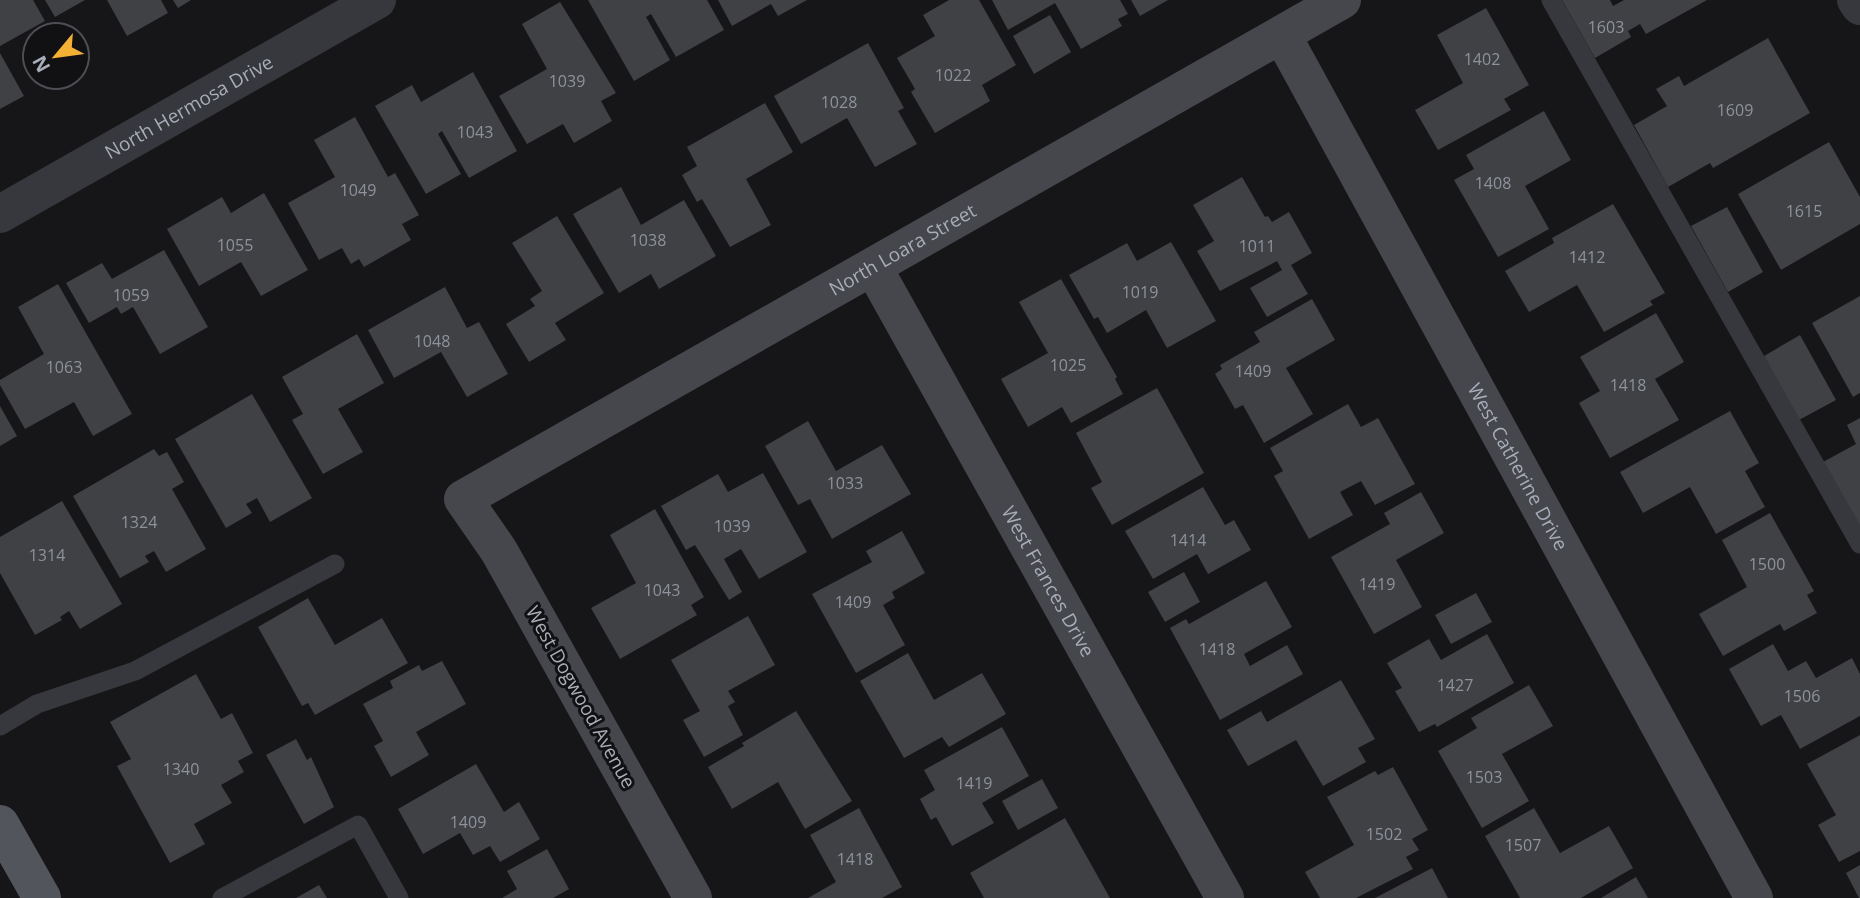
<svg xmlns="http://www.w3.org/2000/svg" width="1860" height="898" viewBox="0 0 1860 898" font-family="'Open Sans',sans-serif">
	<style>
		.building { fill: #404145 }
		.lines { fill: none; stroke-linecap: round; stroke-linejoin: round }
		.lane { stroke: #37383d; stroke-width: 19 }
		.street { stroke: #37383d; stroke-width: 38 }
		.secondary { stroke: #45474d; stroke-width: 38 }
		.primary { stroke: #53555c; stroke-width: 38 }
		.labels { text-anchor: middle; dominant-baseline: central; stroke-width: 6; stroke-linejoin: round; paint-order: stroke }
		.number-label { font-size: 16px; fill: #8e929b }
		.street-label { font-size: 19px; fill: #a8adb8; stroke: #111113 }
	</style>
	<rect width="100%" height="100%" fill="#161618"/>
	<path class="building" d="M0,0H33L45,21L0,46Z
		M45,0H85L55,17Z
		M107,0H161L168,13L127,36Z
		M173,0H191L178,8Z
		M588,0H707L724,30L676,57L651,14L646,17L670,60L634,81Z
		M718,0H807L778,16L771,4L732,26Z
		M949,0H979L1016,65L982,85L990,101L935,133L911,92L915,89L897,58L935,36L923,15Z
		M992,0H1120L1128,14L1118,19L1122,26L1081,49L1055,3L1008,30Z
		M1131,0H1168L1140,16Z
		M1562,0H1610L1613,6L1624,0H1707L1646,34L1640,24L1628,31L1631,37L1595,58Z
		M560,2L616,93L601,101L612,121L574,143L563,124L527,144L499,96L547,69L522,24Z
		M1486,8L1529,85L1504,99L1511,110L1438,150L1415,110L1463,83L1437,35Z
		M1050,15L1071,52L1034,74L1013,36Z
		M1768,38L1810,113L1713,168L1710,163L1668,187L1634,125L1667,106L1656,89L1679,76L1684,86Z
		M868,43L904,108L898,111L917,144L875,167L847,118L801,144L774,96Z
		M0,53L24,96L0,109Z
		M473,72L517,151L469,178L442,131L438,134L461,174L426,194L375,106L412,85L421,102Z
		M765,103L793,152L746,179L771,225L730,247L702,199L697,202L682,175L697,166L687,147Z
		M1544,111L1571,160L1525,186L1549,229L1498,257L1454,180L1474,169L1466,155Z
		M355,117L388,177L395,173L419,215L402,224L411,240L364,267L359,259L351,264L342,248L319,260L288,203L335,177L314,140Z
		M1829,142L1860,197V224L1781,270L1738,194Z
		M1242,177L1265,217L1268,216L1272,222L1289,212L1312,253L1291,265L1308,294L1267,317L1250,288L1282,270L1277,261L1220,291L1197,251L1214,241L1193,205Z
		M621,187L641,225L684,200L716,256L659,289L651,274L619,293L573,214Z
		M264,193L308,270L261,296L241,262L199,286L167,229L222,197L231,213Z
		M1613,204L1665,293L1650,301L1653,305L1604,332L1577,285L1529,312L1505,271L1554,243L1552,238Z
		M1727,207L1763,272L1728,292L1691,226Z
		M557,216L604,293L555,323L566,340L529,362L506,324L535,306L530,299L542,291L512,243Z
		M1171,242L1216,321L1167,348L1146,310L1107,333L1098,317L1094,319L1069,275L1127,243L1137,261Z
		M164,250L208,327L160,354L133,307L121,314L117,307L89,323L66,283L102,263L112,279Z
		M1061,279L1117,377L1115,379L1123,394L1071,423L1062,407L1028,427L1001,379L1048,353L1019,302Z
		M58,284L132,414L93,436L74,402L25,429L0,385V380L44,354L18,307Z
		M445,287L467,328L479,322L508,374L467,397L441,352L394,378L368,330Z
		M1860,296V393L1853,397L1812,323Z
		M1312,299L1335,340L1286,368L1313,414L1264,443L1243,405L1235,409L1215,374L1222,369L1220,365L1260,342L1254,332Z
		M1656,313L1684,362L1655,379L1679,420L1610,458L1579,403L1600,391L1580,357Z
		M357,334L384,383L338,409L363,452L323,474L292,420L303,414L282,377Z
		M1800,335L1836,400L1799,420L1764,356Z
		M1157,388L1204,473L1112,525L1091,488L1102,482L1076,433Z
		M252,394L312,498L270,522L257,498L246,504L252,513L226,528L175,439Z
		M1348,404L1361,427L1378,418L1415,484L1375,505L1361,481L1340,492L1353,515L1309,539L1274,476L1283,471L1270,448Z
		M0,406L17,436L0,446Z
		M1730,411L1759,463L1745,471L1765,507L1716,534L1690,487L1643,513L1620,472Z
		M1860,418V527L1823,462L1856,444L1847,425Z
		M808,421L836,471L882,445L911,494L832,539L810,499L798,505L765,446Z
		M154,449L159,456L167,452L184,482L172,489L206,549L166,572L154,551L145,556L149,562L120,578L73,496Z
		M763,473L807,552L759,579L741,549L724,559L742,592L729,600L695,545L686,550L661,506L718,474L728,492Z
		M1203,487L1225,525L1234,520L1251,550L1208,574L1197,554L1153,579L1125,531Z
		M1421,492L1444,533L1396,560L1422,607L1374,634L1331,557L1390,524L1384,513Z
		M62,501L122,604L80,629L69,611L60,617L62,620L35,635L0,573V537Z
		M655,509L704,597L691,605L697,615L620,659L591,608L636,583L610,535Z
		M1770,513L1814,591L1807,595L1817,613L1784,631L1780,624L1723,656L1699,614L1747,587L1722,540Z
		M902,531L925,573L892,592L895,598L883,605L905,645L856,673L812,594L872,562L866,551Z
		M1184,572L1200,602L1165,622L1148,592Z
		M1266,581L1292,627L1244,654L1250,666L1287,645L1303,674L1220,720L1170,628L1186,619L1189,624Z
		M1476,593L1492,622L1451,644L1435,615Z
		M308,598L335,645L382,618L408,663L315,715L308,703L302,706L258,627Z
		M748,616L775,665L728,691L735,702L728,706L743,735L704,757L683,720L700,711L671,660Z
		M1487,634L1514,683L1437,727L1435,724L1419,732L1395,691L1402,688L1387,663L1429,639L1441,660Z
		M1773,644L1788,671L1806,661L1816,678L1852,658L1860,674V716L1800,749L1781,715L1761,726L1729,669Z
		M908,653L934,700L982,673L1006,714L949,747L942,737L904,758L860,681Z
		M442,661L466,704L416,732L429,755L391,777L374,746L383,741L363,704L393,688L390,681L419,665L422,671Z
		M196,674L221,719L232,713L253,753L238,761L244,772L221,785L232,803L194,824L205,844L170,863L117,766L131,759L110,722Z
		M1341,680L1375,739L1358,748L1366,762L1323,786L1296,740L1248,766L1227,730L1261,711L1267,722Z
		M1529,685L1553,726L1502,754L1529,801L1482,828L1438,751L1477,728L1471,718Z
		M796,711L852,801L805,829L778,782L732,809L708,767L744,746L742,743Z
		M1002,727L1029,776L982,803L994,823L952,846L936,817L931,820L920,799L935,790L924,770Z
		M1860,735V851L1839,862L1818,825L1836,815L1807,764Z
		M296,739L307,760L311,757L334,807L304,824L266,755Z
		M476,764L504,812L519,802L540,839L500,862L490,846L473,855L460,833L423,854L398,809Z
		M1393,767L1428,830L1412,839L1419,850L1406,857L1413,869L1356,898H1320L1305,872L1354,845L1327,797L1375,771L1378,775Z
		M1042,779L1058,808L1018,830L1002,801Z
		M859,808L902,887L882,898H808L836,882L810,835Z
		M1534,808L1560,853L1609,826L1633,868L1581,898H1520L1485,836Z
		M1065,818L1110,898H984L970,873Z
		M547,849L569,889L553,898H502L517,889L507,871Z
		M1860,865V898H1859L1846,873Z
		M1432,868L1448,898H1375Z
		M1636,877L1648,898H1601Z
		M319,885L327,898H296Z"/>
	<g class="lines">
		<path class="lane" d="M1551,0L1860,544
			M0,726L37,704L135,671L335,564
			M222,898L358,825L399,898"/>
		<g class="street">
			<path d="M1856,0L1860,6"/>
			<path id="s1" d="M0,214L377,0"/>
		</g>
		<g class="secondary">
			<path id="s2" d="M1282,35L1754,898"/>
			<path id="s3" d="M873,267L1225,898"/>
			<path id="s4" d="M693,898L499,551L463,499L1342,0"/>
		</g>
		<path class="primary" d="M0,824L42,898"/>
	</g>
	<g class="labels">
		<g class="number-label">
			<text x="1606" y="27">1603</text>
			<text x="1482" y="59">1402</text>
			<text x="953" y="75">1022</text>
			<text x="567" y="81">1039</text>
			<text x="839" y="102">1028</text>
			<text x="1735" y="110">1609</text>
			<text x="475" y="132">1043</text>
			<text x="1493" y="183">1408</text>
			<text x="358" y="190">1049</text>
			<text x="1804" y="211">1615</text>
			<text x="648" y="240">1038</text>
			<text x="235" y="245">1055</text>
			<text x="1257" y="246">1011</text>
			<text x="1587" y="257">1412</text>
			<text x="1140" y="292">1019</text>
			<text x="131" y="295">1059</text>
			<text x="432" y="341">1048</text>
			<text x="1068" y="365">1025</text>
			<text x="64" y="367">1063</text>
			<text x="1253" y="371">1409</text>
			<text x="1628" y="385">1418</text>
			<text x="845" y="483">1033</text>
			<text x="139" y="522">1324</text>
			<text x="732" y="526">1039</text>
			<text x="1188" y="540">1414</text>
			<text x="47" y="555">1314</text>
			<text x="1767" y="564">1500</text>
			<text x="1377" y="584">1419</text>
			<text x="662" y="590">1043</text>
			<text x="853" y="602">1409</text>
			<text x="1217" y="649">1418</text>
			<text x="1455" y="685">1427</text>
			<text x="1802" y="696">1506</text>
			<text x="181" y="769">1340</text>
			<text x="1484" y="777">1503</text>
			<text x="974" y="783">1419</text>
			<text x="468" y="822">1409</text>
			<text x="1384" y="834">1502</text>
			<text x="1523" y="845">1507</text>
			<text x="855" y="859">1418</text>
		</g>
		<g class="street-label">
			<text stroke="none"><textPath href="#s1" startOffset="217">North Hermosa Drive</textPath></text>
			<text stroke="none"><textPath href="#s4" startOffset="966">North Loara Street</textPath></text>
			<text stroke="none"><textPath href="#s2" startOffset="492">West Catherine Drive</textPath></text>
			<text stroke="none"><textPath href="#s3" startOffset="360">West Frances Drive</textPath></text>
			<text transform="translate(581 697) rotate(61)">West Dogwood Avenue</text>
		</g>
	</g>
	<g transform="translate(56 56) rotate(241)"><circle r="33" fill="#111113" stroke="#4d4f55" stroke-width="2"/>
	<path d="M0-5L12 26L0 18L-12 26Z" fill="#f2b134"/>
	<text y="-10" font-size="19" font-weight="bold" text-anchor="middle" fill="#a8adb8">N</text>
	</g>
</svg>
